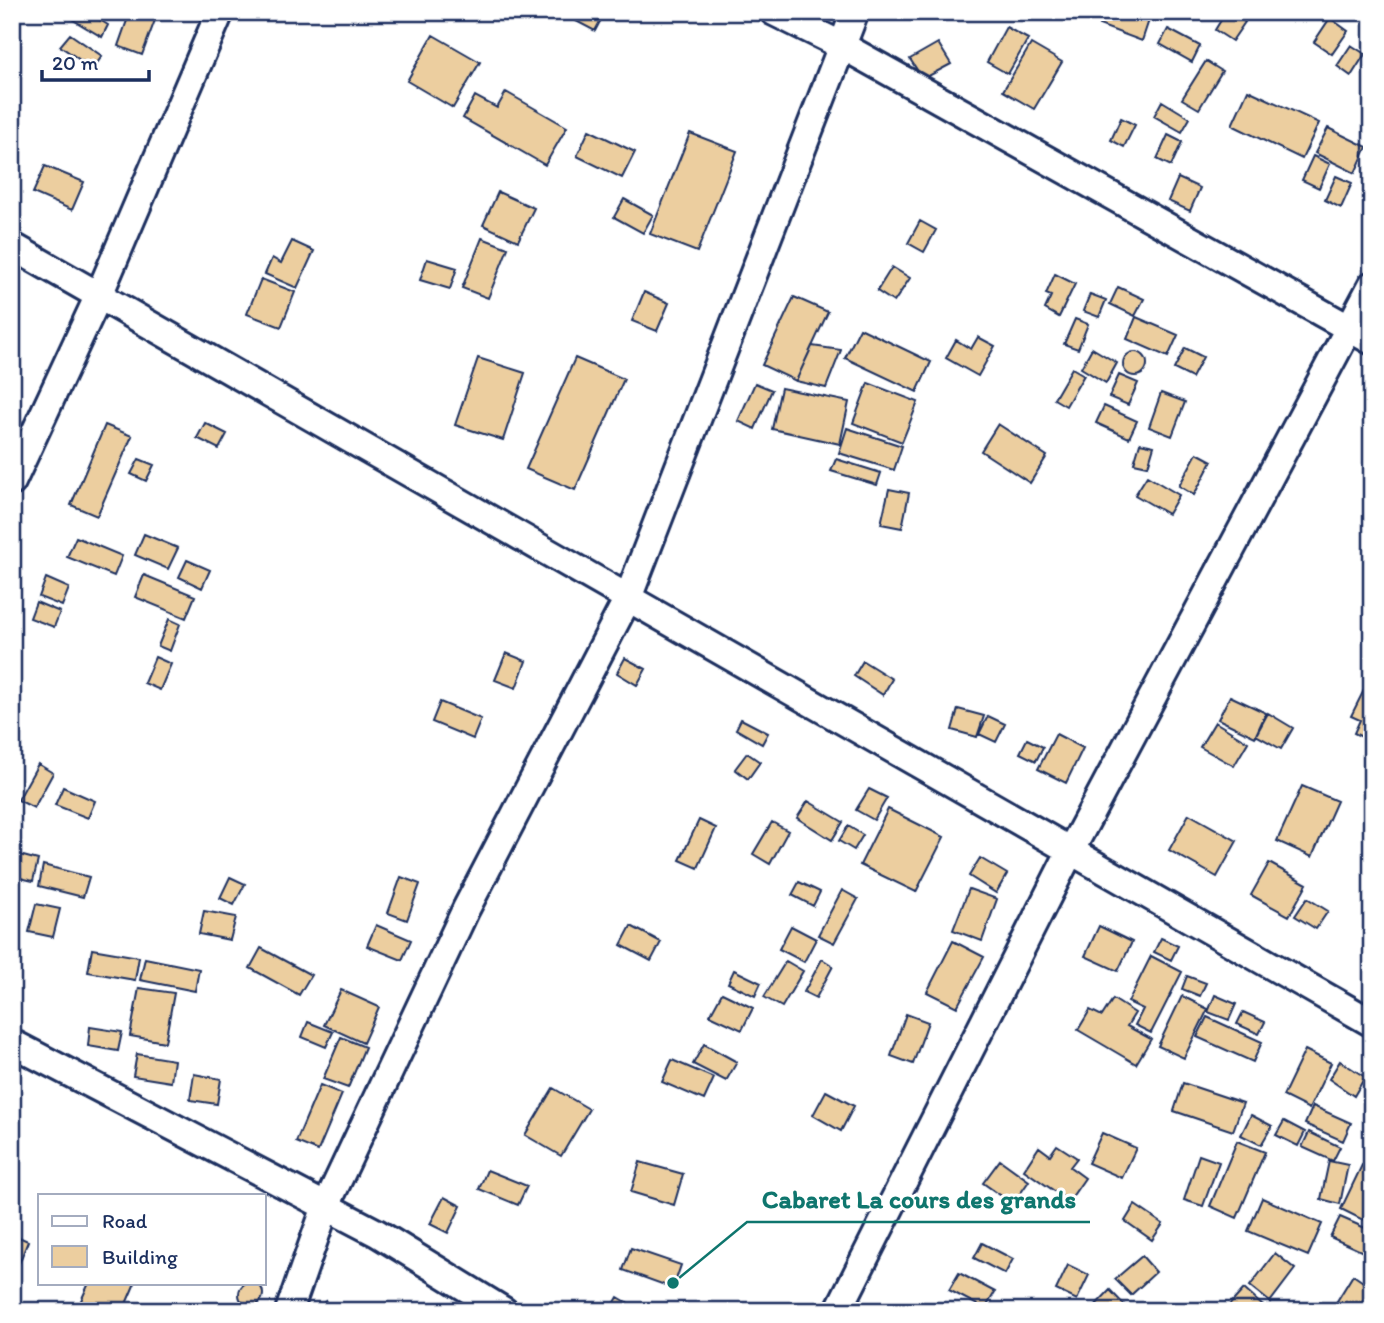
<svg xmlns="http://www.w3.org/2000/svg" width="1384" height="1323" viewBox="0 0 1384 1323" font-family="Itim,sans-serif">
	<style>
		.building { fill: #ecce9f; stroke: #1b2f5e; stroke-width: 2 }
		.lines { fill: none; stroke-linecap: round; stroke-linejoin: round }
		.street-casing { stroke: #1b2f5e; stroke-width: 32 }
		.path { stroke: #1b2f5e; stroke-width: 4.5; stroke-dasharray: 2 5; stroke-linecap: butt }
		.street { stroke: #fff; stroke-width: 26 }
		.leader { fill: none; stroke: #0f766e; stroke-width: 2.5 }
		.callout-dot { fill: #0f766e; stroke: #fff; stroke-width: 2.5 }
		.callout-label { font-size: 26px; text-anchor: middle; font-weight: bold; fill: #0f766e; stroke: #fff; stroke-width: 6; stroke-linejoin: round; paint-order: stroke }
	</style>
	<rect width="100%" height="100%" fill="#fff"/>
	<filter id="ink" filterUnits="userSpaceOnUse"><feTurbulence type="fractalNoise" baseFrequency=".0143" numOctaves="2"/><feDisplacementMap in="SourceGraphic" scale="14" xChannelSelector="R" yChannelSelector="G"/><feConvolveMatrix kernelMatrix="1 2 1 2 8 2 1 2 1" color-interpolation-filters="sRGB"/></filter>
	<g filter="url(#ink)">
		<path class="building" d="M60,12H87L108,25L102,37Z
			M130,12H158L142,55L118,46Z
			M559,12H605L595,31Z
			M1103,12H1148L1151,14L1142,41L1099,25Z
			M1226,12H1230L1245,22L1232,41L1215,30Z
			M1330,18L1348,31L1332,54L1314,42Z
			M1006,27L1028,39L1008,74L987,62Z
			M1168,29L1200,46L1192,62L1160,44Z
			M70,34L102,56L93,69L60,46Z
			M433,35L480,62L453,108L407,81Z
			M938,43L951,64L923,79L910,59Z
			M1031,44L1062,62L1034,109L1003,91Z
			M1351,45L1365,54L1351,76L1337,66Z
			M1206,61L1222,71L1199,109L1182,99Z
			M1248,90L1319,123L1302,159L1232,125Z
			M506,92L567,127L545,165L463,118L475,96L497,108Z
			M1162,101L1190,118L1182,132L1154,116Z
			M1121,118L1135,125L1124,147L1111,140Z
			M1328,128L1367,147L1355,173L1315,153Z
			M589,130L635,152L622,178L577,156Z
			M690,133L737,151L697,252L650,234Z
			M1168,135L1182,142L1171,166L1157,159Z
			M1313,156L1330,164L1319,188L1302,180Z
			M45,166L84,182L72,210L33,193Z
			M1336,176L1352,183L1341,208L1325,200Z
			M1178,178L1200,188L1190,211L1168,201Z
			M498,192L534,208L518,241L483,225Z
			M624,199L653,215L643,233L614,217Z
			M920,221L936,230L924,252L908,243Z
			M482,238L508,248L488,298L462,288Z
			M292,241L314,251L297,288L265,274L272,258L281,263Z
			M427,259L457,268L450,289L420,280Z
			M892,267L910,278L894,302L877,291Z
			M1055,274L1075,284L1059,317L1045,309L1051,296L1046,294Z
			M261,279L295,292L281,327L247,314Z
			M1118,287L1144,299L1135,316L1110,304Z
			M644,292L669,303L657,331L632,321Z
			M1090,294L1106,300L1099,317L1083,311Z
			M794,297L828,312L796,381L762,365Z
			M1136,317L1178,335L1168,357L1127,339Z
			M1075,319L1088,324L1078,349L1064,344Z
			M860,328L931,362L917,392L845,358Z
			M978,337L995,346L978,376L946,358L956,340L971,349Z
			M812,346L841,350L826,388L796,381Z
			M1092,348L1117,363L1106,383L1081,368Z
			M1185,348L1203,357L1192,378L1174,369Z
			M1123 364a12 12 0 1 1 24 0a12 12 0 1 1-24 0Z
			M478,358L525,373L503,440L455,425Z
			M575,358L624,379L575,490L526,469Z
			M1072,368L1084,375L1066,406L1054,399Z
			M1119,375L1138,383L1128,405L1109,397Z
			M755,383L772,390L755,429L738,421Z
			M868,383L918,402L902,442L853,423Z
			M781,388L849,402L840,444L772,429Z
			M1161,393L1185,402L1172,436L1149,427Z
			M1104,406L1137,421L1129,438L1096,423Z
			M205,423L227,434L219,449L197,438Z
			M998,424L1047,456L1030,483L981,451Z
			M105,425L132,436L97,516L71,505Z
			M847,428L902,446L894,470L839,453Z
			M1140,443L1154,446L1148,466L1134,463Z
			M1197,453L1212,461L1194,495L1179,486Z
			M139,459L154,465L146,481L131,474Z
			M836,459L881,473L877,485L831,471Z
			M1147,476L1179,495L1168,514L1135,495Z
			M889,489L909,493L902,528L881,524Z
			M144,534L178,548L168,569L135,555Z
			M76,537L122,556L114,576L67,557Z
			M187,560L210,570L202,588L179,577Z
			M144,575L195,596L186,618L135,597Z
			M46,578L69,588L62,606L39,597Z
			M36,602L60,612L54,627L30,618Z
			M169,619L180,624L170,651L158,646Z
			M506,653L526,661L516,688L495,680Z
			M155,657L171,664L160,690L144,683Z
			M625,658L646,669L637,685L617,673Z
			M863,661L892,679L883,695L854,676Z
			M1366,686L1372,689V742L1354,733L1360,720L1351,716Z
			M1230,696L1266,713L1255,737L1218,719Z
			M440,702L481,719L473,739L432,722Z
			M958,709L984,716L977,737L952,730Z
			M1268,713L1293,728L1281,749L1256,735Z
			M988,716L1005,724L996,742L979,734Z
			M741,719L768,733L762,744L736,729Z
			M1215,722L1248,742L1234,766L1200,747Z
			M1056,734L1083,748L1066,783L1038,769Z
			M1027,739L1043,747L1036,761L1020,753Z
			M747,753L760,762L748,779L735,769Z
			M38,764L53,773L34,808L18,800Z
			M1302,786L1337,801L1312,857L1277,841Z
			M63,787L95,801L88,818L55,805Z
			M869,789L887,798L874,820L856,810Z
			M808,801L843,822L832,840L797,818Z
			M888,809L944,837L916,892L860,865Z
			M1189,814L1237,841L1217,877L1169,850Z
			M699,820L716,828L698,868L680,860Z
			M772,822L788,831L770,864L753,854Z
			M848,826L863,835L854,850L839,841Z
			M12,853L38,860L33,881L12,876Z
			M980,858L1007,874L996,893L969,876Z
			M1269,863L1307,884L1289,916L1251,895Z
			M43,865L89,877L83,897L39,886Z
			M230,877L245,884L234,905L220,898Z
			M401,877L420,884L407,920L388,913Z
			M799,882L820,892L813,906L792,895Z
			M969,889L997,899L982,941L953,930Z
			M842,890L858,899L834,943L818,935Z
			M1307,898L1328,911L1316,929L1295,916Z
			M36,904L60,909L53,937L29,932Z
			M204,911L236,917L230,940L199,934Z
			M376,925L411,940L402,960L367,946Z
			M631,926L661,942L651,961L621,945Z
			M791,926L816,939L804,962L779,949Z
			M1099,926L1132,942L1118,971L1085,956Z
			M1161,938L1178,946L1171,960L1154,952Z
			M953,941L984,957L957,1007L927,992Z
			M261,948L311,975L299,995L250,968Z
			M92,949L139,957L135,980L88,972Z
			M1151,956L1182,972L1151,1033L1135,1025L1143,1009L1128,1002Z
			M145,958L199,969L195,991L140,980Z
			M822,959L833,966L816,998L804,992Z
			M786,961L803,971L782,1007L764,997Z
			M734,970L761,983L755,996L728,983Z
			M1187,976L1206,983L1200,996L1182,989Z
			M139,988L174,993L165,1042L130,1036Z
			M341,990L379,1007L363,1043L324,1025Z
			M722,993L753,1008L742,1030L710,1015Z
			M1215,995L1236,1004L1229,1020L1208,1012Z
			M1182,996L1208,1009L1184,1058L1158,1046Z
			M1113,999L1135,1013L1127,1026L1151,1039L1136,1064L1078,1030L1090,1010L1102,1016Z
			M1243,1012L1265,1022L1259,1034L1237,1024Z
			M906,1014L928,1022L913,1064L891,1056Z
			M1207,1017L1262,1042L1253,1062L1197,1037Z
			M308,1022L333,1032L326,1047L302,1037Z
			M90,1027L122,1032L118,1051L88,1046Z
			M341,1037L365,1047L348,1088L323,1079Z
			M704,1044L737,1062L726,1081L693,1064Z
			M1305,1050L1331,1063L1309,1109L1283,1096Z
			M137,1054L174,1060L171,1082L133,1076Z
			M672,1060L714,1078L704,1100L662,1082Z
			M1340,1061L1365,1077L1354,1096L1329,1079Z
			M194,1074L221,1079L217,1104L190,1100Z
			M1183,1083L1243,1103L1233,1131L1174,1111Z
			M320,1085L342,1094L318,1151L296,1142Z
			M553,1088L589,1109L561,1156L525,1135Z
			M826,1091L854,1106L841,1131L813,1115Z
			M1313,1106L1351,1123L1343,1141L1305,1124Z
			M1251,1115L1272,1126L1261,1145L1241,1135Z
			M1284,1121L1305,1132L1298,1146L1276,1135Z
			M1309,1132L1340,1147L1333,1161L1302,1147Z
			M1102,1133L1136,1148L1122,1178L1088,1163Z
			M1237,1141L1265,1152L1237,1218L1210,1206Z
			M1057,1145L1077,1158L1070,1167L1085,1178L1069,1201L1024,1170L1039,1147L1050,1155Z
			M1199,1155L1219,1162L1203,1206L1184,1200Z
			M1000,1160L1029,1181L1013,1204L983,1183Z
			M1329,1161L1348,1165L1340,1204L1321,1199Z
			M640,1162L683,1174L674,1205L631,1192Z
			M1362,1165L1372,1169V1201L1363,1220L1341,1209Z
			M487,1170L527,1186L518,1205L479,1189Z
			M444,1197L461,1206L448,1233L430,1224Z
			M1262,1198L1322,1224L1308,1256L1248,1231Z
			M1135,1205L1163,1224L1152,1240L1125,1221Z
			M1340,1217L1372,1231V1256L1330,1237Z
			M12,1234L28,1241L12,1281Z
			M982,1243L1013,1259L1005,1274L974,1258Z
			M631,1248L681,1265L673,1288L623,1270Z
			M1275,1253L1295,1269L1270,1302L1250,1286Z
			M1142,1256L1156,1272L1131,1295L1115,1279Z
			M1068,1265L1089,1275L1077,1300L1056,1290Z
			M959,1273L995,1292L985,1309L949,1290Z
			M1353,1275L1372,1288L1357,1311H1342L1334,1306Z
			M239 1294a12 12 0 1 1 24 0a12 12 0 1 1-24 0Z
			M89,1283H135L123,1311H94L79,1305Z
			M1244,1289L1263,1306L1258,1311H1224Z
			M1110,1290L1130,1311H1090Z
			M618,1297L642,1311H610Z"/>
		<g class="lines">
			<g class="street-casing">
				<path id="street" d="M774,12L841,45L1372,341
					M12,246L1372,1023
					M12,482L99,295L220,12
					M12,1043L377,1233L504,1311
					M289,1311L326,1206L466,909L628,598L855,12
					M838,1311L1071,850L1372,285"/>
			</g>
			<path class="path" d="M324,1301L334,1311"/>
			<use href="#street" class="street"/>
		</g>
	</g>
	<path class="leader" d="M673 1283L747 1222H1090"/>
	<circle class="callout-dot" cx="673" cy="1283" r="7"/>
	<g class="callout-label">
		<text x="919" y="1208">Cabaret La cours des grands</text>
	</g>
	<rect width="1384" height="1323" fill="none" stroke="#fff" stroke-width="42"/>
	<rect x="21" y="21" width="1342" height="1281" fill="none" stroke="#1b2f5e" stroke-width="2.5" filter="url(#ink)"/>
	<rect x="38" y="1194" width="228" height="91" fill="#ffffff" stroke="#a4acbf" stroke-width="2"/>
	<rect x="52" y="1216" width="35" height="10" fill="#ffffff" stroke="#a4acbf" stroke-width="2"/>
	<text x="102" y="1228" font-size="21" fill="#1b2f5e">Road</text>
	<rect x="52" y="1246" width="35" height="21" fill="#ecce9f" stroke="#a4acbf" stroke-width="2"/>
	<text x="102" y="1264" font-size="21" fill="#1b2f5e">Building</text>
	<path d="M42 70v10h107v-10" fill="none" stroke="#1b2f5e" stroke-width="3.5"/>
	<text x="52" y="70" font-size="21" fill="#1b2f5e" stroke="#ffffff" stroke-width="5" paint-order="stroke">20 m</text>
</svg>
